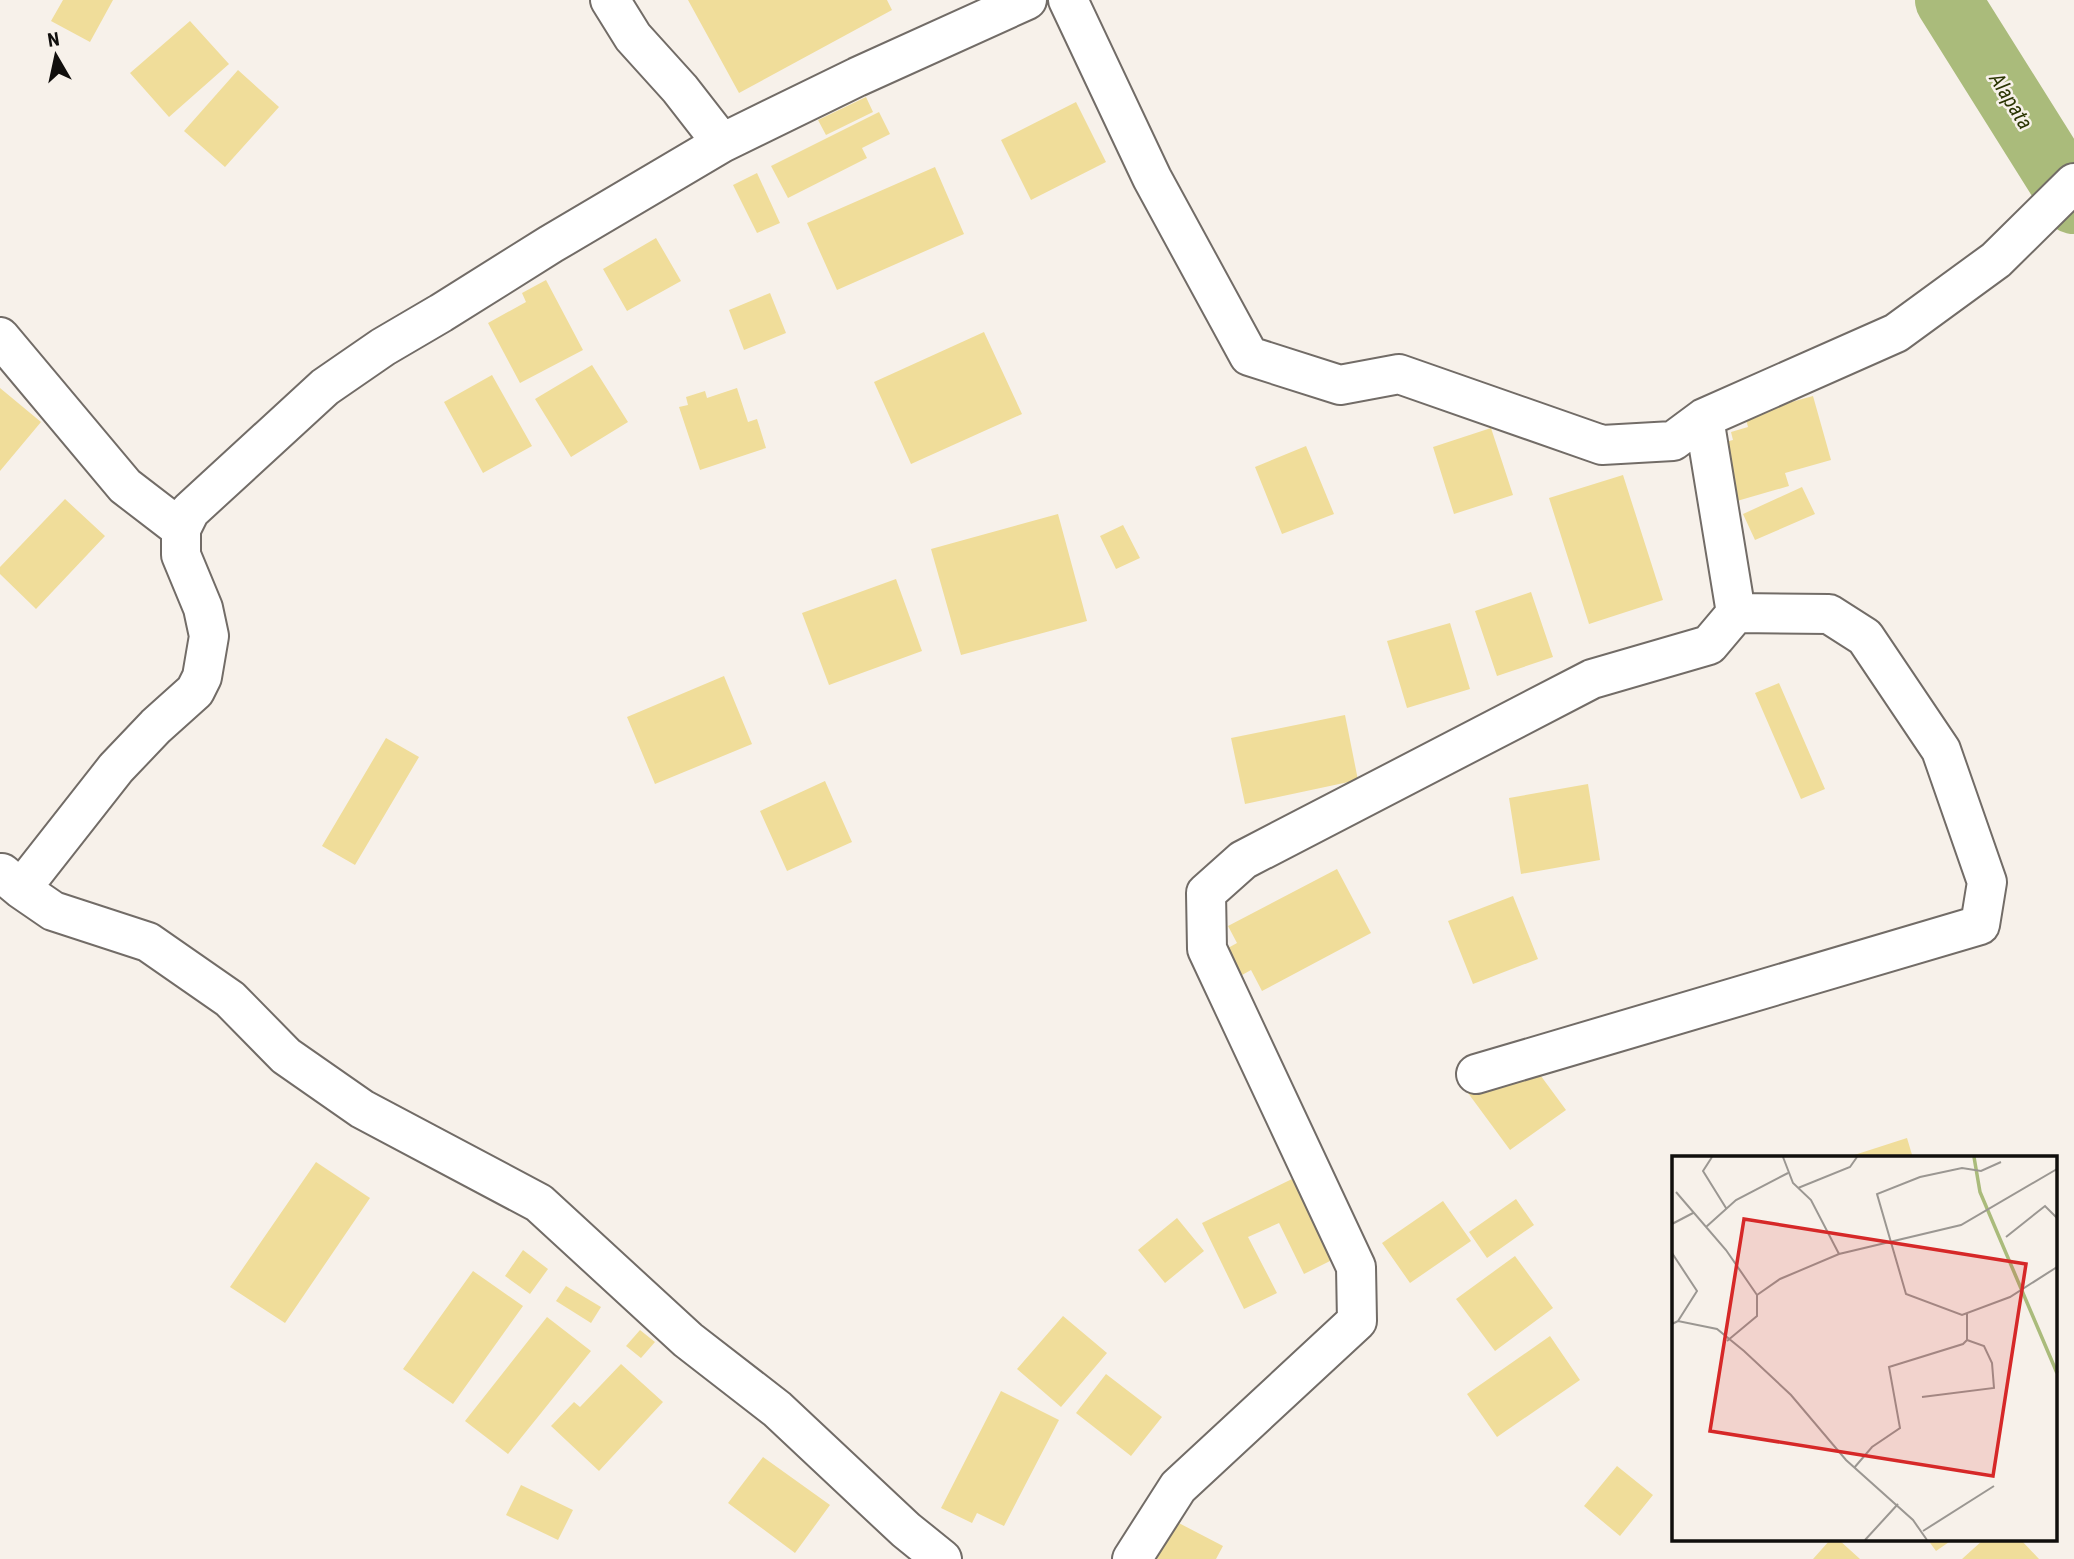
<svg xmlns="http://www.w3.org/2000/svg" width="2074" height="1559" viewBox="0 0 2074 1559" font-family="'Roboto Condensed',sans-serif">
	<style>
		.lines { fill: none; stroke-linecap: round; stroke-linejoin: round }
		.river { stroke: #aabb7b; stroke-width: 66 }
		.building { fill: #f0dd9a }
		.minor-casing { stroke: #726c67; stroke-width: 42 }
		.minor { stroke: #fff; stroke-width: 38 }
		.labels { text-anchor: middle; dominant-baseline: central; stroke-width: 5; stroke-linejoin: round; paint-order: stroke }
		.water-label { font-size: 21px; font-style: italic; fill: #2b3503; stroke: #f7f1ea }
		.inset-river { fill: none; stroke: #aabb7b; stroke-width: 3.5 }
		.inset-road { fill: none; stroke: #9b9792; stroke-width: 2 }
		.view { fill: #d62828; fill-opacity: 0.15; stroke: #d62828; stroke-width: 3.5 }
		.inset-edge { fill: none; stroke: #110f0d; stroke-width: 3.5 }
	</style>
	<rect width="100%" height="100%" fill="#f7f1ea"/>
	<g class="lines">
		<path class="river" d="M1948,0L2074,201"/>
	</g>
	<path class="building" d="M63,0H113L90,42L51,21Z
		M688,0H887L892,10L739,93Z
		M190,21L229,64L169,117L130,73Z
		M238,70L279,107L225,167L184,131Z
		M866,97L873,112L826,135L818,120Z
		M1076,102L1106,162L1031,200L1001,140Z
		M879,112L890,134L862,148L867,158L788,198L771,166Z
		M935,167L964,234L837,290L807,223Z
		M757,173L780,223L757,233L733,185Z
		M656,238L681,281L627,311L603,269Z
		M546,280L583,350L520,383L488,323L526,302L522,293Z
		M770,293L786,333L744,350L729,310Z
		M984,332L1022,414L911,464L874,382Z
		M592,365L628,422L571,457L535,399Z
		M492,375L532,446L483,473L444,402Z
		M0,388L41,422L0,471Z
		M737,388L748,422L757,419L766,448L700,470L679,407L688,405L686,397L705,391L707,398Z
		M1813,396L1831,460L1785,473L1789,486L1737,501L1721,443L1733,440L1731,432L1748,427L1745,415Z
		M1491,428L1513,495L1454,514L1433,447Z
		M1306,446L1334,514L1282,534L1255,467Z
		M1623,475L1663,600L1589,624L1549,498Z
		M1802,487L1815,514L1755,540L1743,514Z
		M65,499L105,536L36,609L0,574V567Z
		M1058,514L1087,621L961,655L931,549Z
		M1123,525L1140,558L1116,569L1100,536Z
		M896,579L922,651L829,685L802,613Z
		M1531,592L1553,657L1497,676L1475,611Z
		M1450,623L1470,689L1407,708L1387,641Z
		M724,676L752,744L655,784L627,717Z
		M1779,683L1825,789L1801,799L1755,693Z
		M1345,715L1358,780L1245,804L1231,738Z
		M386,738L419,757L355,865L322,846Z
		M825,781L852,842L787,871L760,811Z
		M1588,784L1600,860L1521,874L1509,798Z
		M1337,869L1371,933L1262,991L1251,970L1242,975L1228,948L1237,943L1228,926Z
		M1513,896L1538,959L1473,984L1448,921Z
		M1524,1053L1566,1110L1510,1150L1468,1093Z
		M1907,1138L1913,1158H1845Z
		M316,1162L370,1198L285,1323L230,1287Z
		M1292,1179L1332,1260L1304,1274L1279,1223L1248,1237L1277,1293L1244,1309L1202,1223Z
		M1516,1199L1534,1225L1487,1258L1469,1232Z
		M1443,1201L1471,1241L1410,1283L1382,1243Z
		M1177,1218L1204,1251L1165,1283L1138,1250Z
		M523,1250L548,1269L530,1294L505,1276Z
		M1515,1256L1553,1308L1495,1351L1456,1299Z
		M473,1271L523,1306L453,1404L403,1369Z
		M566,1286L601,1307L591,1323L556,1301Z
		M1063,1316L1107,1353L1061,1407L1017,1369Z
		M547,1317L591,1351L508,1454L465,1421Z
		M640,1330L655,1342L641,1358L626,1346Z
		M1550,1336L1580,1380L1497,1437L1467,1394Z
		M621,1364L663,1402L599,1471L551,1426L574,1402L580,1407Z
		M1106,1374L1162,1417L1131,1456L1076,1413Z
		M1001,1391L1059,1420L1004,1526L977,1513L972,1523L941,1508Z
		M763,1457L830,1505L795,1553L728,1503Z
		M1617,1466L1653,1495L1620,1536L1584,1506Z
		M521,1485L573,1510L558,1540L506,1515Z
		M1173,1520L1223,1546L1216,1559H1153Z
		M1830,1540H1839L1860,1559H1813Z
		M1928,1540H1952L1936,1551Z
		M1983,1540H2021L2039,1559H1962Z"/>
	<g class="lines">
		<g class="minor-casing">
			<path id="minor" d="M610,0L633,37L680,89L722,143
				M1068,0L1152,178L1249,356L1340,385L1399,374L1602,445L1673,441L1704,418L1896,333L1996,260L2074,183
				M0,337L125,486L181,529
				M2,873L21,889L53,911L148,942L230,999L286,1056L362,1109L539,1203L688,1340L777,1409L906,1530L942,1559
				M21,889L116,768L156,726L195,691L202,677L209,636L203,608L181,555V529L190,511L325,387L383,347L441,313L551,244L722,143L857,77L1027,0
				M1476,1074L1980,925L1987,882L1941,750L1865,637L1829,614L1736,613
				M1132,1559L1178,1487L1357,1321L1356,1267L1207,949L1206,893L1243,860L1592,679L1709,645L1736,613L1704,418"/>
		</g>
		<use href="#minor" class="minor"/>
	</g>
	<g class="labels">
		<g class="water-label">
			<text transform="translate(2011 101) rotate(58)">Alapata</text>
		</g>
	</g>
	<g transform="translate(1672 1156)">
		<rect width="385" height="385" fill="#f7f1ea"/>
		<path class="inset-river" d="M302,1L308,36L385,217"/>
		<path class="inset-road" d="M40,1L31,15L54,52M111,1L121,27L139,44L167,98M329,6L309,15L290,12L248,21L205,38L234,138L290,159L338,141L385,111M126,32L178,11L185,1M4,36L54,94L85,139V160L55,185M0,68L21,57M34,71L64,44L116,17M334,81L373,50L385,62M0,97L25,135L6,165M85,139L108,123L167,98L289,69L385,13M0,168L6,165L45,173L72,195L119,239L174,304L241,364L255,384M250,241L322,232L320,207L312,190L295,184M182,312L200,291L228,272L217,211L291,188L295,184V157M251,375L322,330M193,384L226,348"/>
		<path class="view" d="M72,63L354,108L321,320L38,275Z"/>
		<rect width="385" height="385" class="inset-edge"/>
	</g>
	<g transform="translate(56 56) rotate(351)" stroke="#f7f1ea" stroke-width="5" paint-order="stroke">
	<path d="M0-5L12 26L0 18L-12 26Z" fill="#110f0d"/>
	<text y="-10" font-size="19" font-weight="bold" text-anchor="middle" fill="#110f0d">N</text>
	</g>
</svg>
